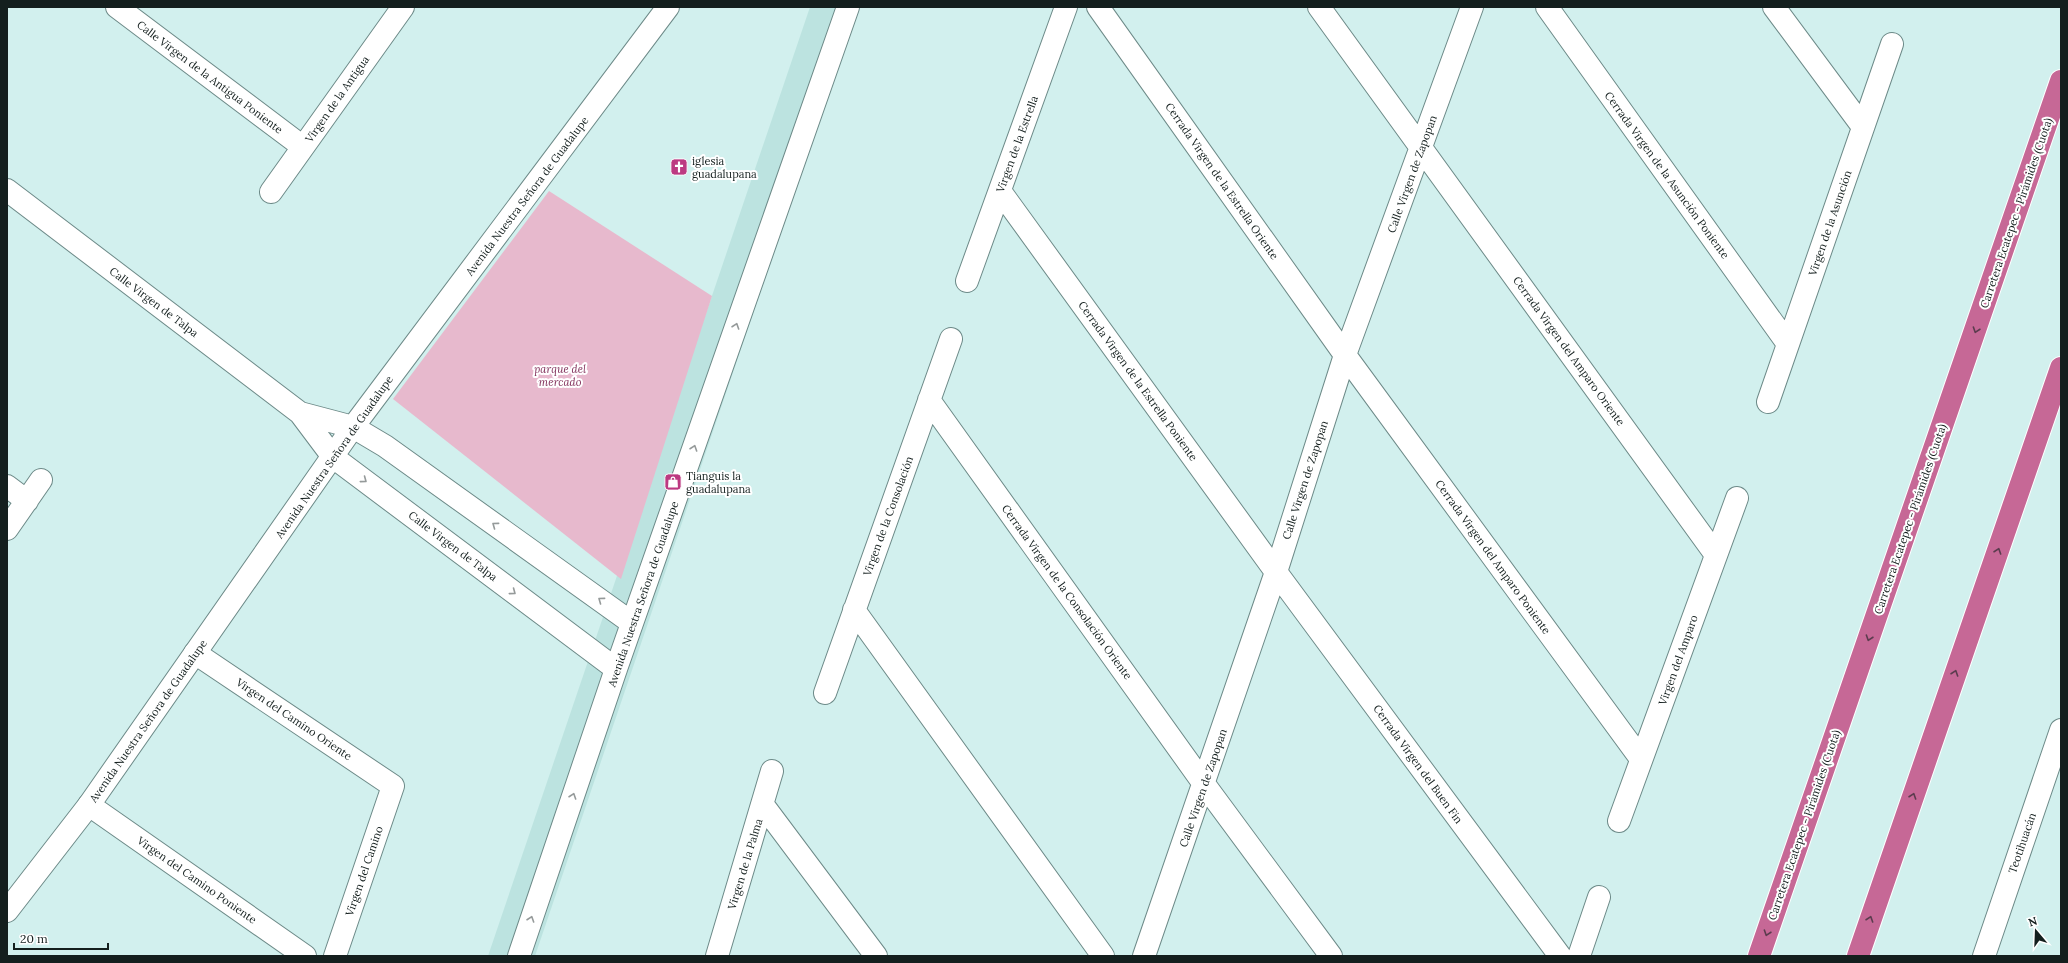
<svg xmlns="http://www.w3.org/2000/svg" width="2068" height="963" viewBox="0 0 2068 963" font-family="Lora,serif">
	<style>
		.built { fill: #bce3e0 }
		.green { fill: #e7b9cd }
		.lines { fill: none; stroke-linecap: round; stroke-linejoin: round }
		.street-casing { stroke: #6d8a88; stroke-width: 24 }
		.secondary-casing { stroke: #6d8a88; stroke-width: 24 }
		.highway-casing { stroke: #fff; stroke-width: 24 }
		.street { stroke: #fff; stroke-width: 22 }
		.secondary { stroke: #fff; stroke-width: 22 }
		.highway { stroke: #c66896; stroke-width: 22 }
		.oneway { stroke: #959a9a }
		.oneway2 { stroke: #5b3c4e }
		.labels { text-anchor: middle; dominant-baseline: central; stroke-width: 4; stroke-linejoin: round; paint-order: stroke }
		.street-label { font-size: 11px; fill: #141f1e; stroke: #fff }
		.poi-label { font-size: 11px; fill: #141f1e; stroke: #fff; text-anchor: start }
		.park-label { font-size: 11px; font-style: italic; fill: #82315b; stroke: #fff }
	</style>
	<rect width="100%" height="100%" fill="#d2f0ee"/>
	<path class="built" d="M810,7H857L535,956H488Z"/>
	<path class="green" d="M549,191L712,296L621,579L393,399Z"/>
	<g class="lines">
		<g class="street-casing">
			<path id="street" d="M117,7L303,147
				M1098,7L1345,355L1641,759
				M1319,7L1716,555
				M1547,7L1788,344
				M1774,7L1863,127
				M1000,191L1276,572L1560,956
				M271,192L403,7
				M967,281L1066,7
				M929,400L1204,784L1331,956
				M1768,402L1892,44
				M7,486L27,501
				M7,529L41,480
				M854,610L1103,956
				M195,653L393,786L335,956
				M825,693L951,339
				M89,805L305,956
				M763,805L876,956
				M1619,821L1737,498
				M717,956L772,771
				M1144,956L1276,572L1345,355L1472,7
				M1579,956L1599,897
				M1984,956L2061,730"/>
		</g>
		<g class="secondary-casing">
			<path id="secondary" d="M7,190L300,413L333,457L616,669
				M300,413L353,427L385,446L632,623
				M7,911L89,805L353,427L668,7
				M519,956L616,669L848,7"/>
		</g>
		<g class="highway-casing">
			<path id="highway" d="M1759,956L2061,81
				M1858,956L2061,368"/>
		</g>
		<use href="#street" class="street"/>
		<use href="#secondary" class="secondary"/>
		<use href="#highway" class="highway"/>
	</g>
	<defs><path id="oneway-chevron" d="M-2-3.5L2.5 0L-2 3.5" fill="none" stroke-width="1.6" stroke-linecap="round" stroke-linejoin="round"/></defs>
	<g class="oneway">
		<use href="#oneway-chevron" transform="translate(736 326) rotate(-71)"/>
		<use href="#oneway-chevron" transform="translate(694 448) rotate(-71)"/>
		<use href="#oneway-chevron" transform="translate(364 480) rotate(37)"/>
		<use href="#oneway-chevron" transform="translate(495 525) rotate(-144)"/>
		<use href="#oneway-chevron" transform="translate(513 592) rotate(37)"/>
		<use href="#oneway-chevron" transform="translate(601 600) rotate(-144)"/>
		<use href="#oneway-chevron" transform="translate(573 796) rotate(-71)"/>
		<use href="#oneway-chevron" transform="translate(531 919) rotate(-71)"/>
	</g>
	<g class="oneway2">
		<use href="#oneway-chevron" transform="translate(1976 330) rotate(109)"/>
		<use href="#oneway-chevron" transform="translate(1998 551) rotate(-71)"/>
		<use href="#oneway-chevron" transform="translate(1869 638) rotate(109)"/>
		<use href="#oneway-chevron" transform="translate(1955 673) rotate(-71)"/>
		<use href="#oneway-chevron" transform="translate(1913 796) rotate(-71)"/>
		<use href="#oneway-chevron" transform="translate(1870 919) rotate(-71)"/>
		<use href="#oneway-chevron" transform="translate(1767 933) rotate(109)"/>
	</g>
	<defs>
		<g id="church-square" transform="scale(0.9)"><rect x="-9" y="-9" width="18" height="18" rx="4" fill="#bc3981" stroke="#fff"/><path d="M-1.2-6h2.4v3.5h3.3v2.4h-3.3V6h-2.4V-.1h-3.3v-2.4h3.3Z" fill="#fff"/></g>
		<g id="shop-square" transform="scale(0.9)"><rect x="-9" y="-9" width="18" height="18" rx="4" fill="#bc3981" stroke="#fff"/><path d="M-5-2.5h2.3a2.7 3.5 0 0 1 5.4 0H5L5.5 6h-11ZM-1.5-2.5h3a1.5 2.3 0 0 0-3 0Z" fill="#fff"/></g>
	</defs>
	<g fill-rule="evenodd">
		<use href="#church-square" x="679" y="167"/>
		<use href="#shop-square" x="673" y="482"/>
	</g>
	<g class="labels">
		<g class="street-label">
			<text transform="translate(210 77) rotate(37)">Calle Virgen de la Antigua Poniente</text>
			<text transform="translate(337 99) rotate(-55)">Virgen de la Antigua</text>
			<text transform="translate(1017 144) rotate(-70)">Virgen de la Estrella</text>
			<text transform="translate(1412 174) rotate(-70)">Calle Virgen de Zapopan</text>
			<text transform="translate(1667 175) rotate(54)">Cerrada Virgen de la Asunción Poniente</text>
			<text transform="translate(1222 181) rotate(55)">Cerrada Virgen de la Estrella Oriente</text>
			<text transform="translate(527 196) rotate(-53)">Avenida Nuestra Señora de Guadalupe</text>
			<text transform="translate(2016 213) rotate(-71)">Carretera Ecatepec - Pirámides (Cuota)</text>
			<text transform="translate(1830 223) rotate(-71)">Virgen de la Asunción</text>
			<text transform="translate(154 302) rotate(37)">Calle Virgen de Talpa</text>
			<text transform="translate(1569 351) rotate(54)">Cerrada Virgen del Amparo Oriente</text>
			<text transform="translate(1138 381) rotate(54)">Cerrada Virgen de la Estrella Poniente</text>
			<text transform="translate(334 457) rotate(-55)">Avenida Nuestra Señora de Guadalupe</text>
			<text transform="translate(1305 480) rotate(-72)">Calle Virgen de Zapopan</text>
			<text transform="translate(888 516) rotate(-70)">Virgen de la Consolación</text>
			<text transform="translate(1910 519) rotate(-71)">Carretera Ecatepec - Pirámides (Cuota)</text>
			<text transform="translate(453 546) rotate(37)">Calle Virgen de Talpa</text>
			<text transform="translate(1493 557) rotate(54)">Cerrada Virgen del Amparo Poniente</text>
			<text transform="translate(1067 592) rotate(54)">Cerrada Virgen de la Consolación Oriente</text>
			<text transform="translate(643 594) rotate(-71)">Avenida Nuestra Señora de Guadalupe</text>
			<text transform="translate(1678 660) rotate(-70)">Virgen del Amparo</text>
			<text transform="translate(294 719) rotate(34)">Virgen del Camino Oriente</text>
			<text transform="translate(148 721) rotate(-55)">Avenida Nuestra Señora de Guadalupe</text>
			<text transform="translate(1418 764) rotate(54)">Cerrada Virgen del Buen Fin</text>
			<text transform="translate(1203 788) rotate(-71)">Calle Virgen de Zapopan</text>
			<text transform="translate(1804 825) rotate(-71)">Carretera Ecatepec - Pirámides (Cuota)</text>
			<text transform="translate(2022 843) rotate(-71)">Teotihuacán</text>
			<text transform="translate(745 864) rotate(-73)">Virgen de la Palma</text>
			<text transform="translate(364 871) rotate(-71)">Virgen del Camino</text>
			<text transform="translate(197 880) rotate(35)">Virgen del Camino Poniente</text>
		</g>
		<g class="poi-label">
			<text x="692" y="161">iglesia<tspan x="692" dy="13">guadalupana</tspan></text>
			<text x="686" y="476">Tianguis la<tspan x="686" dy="13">guadalupana</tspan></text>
		</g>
		<g class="park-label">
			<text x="560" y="369">parque del<tspan x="560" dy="13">mercado</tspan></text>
		</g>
	</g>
	<rect width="2068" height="963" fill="none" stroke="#141f1e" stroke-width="16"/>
	<g transform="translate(2036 931) rotate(341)" stroke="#ffffff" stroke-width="3" paint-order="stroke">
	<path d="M0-3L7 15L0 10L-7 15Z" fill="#141f1e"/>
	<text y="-6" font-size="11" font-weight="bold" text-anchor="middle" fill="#141f1e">N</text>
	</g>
	<path d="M14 943v6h94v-6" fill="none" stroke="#141f1e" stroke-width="2"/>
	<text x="20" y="943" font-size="12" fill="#141f1e" stroke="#ffffff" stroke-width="3" paint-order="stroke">20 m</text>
</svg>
